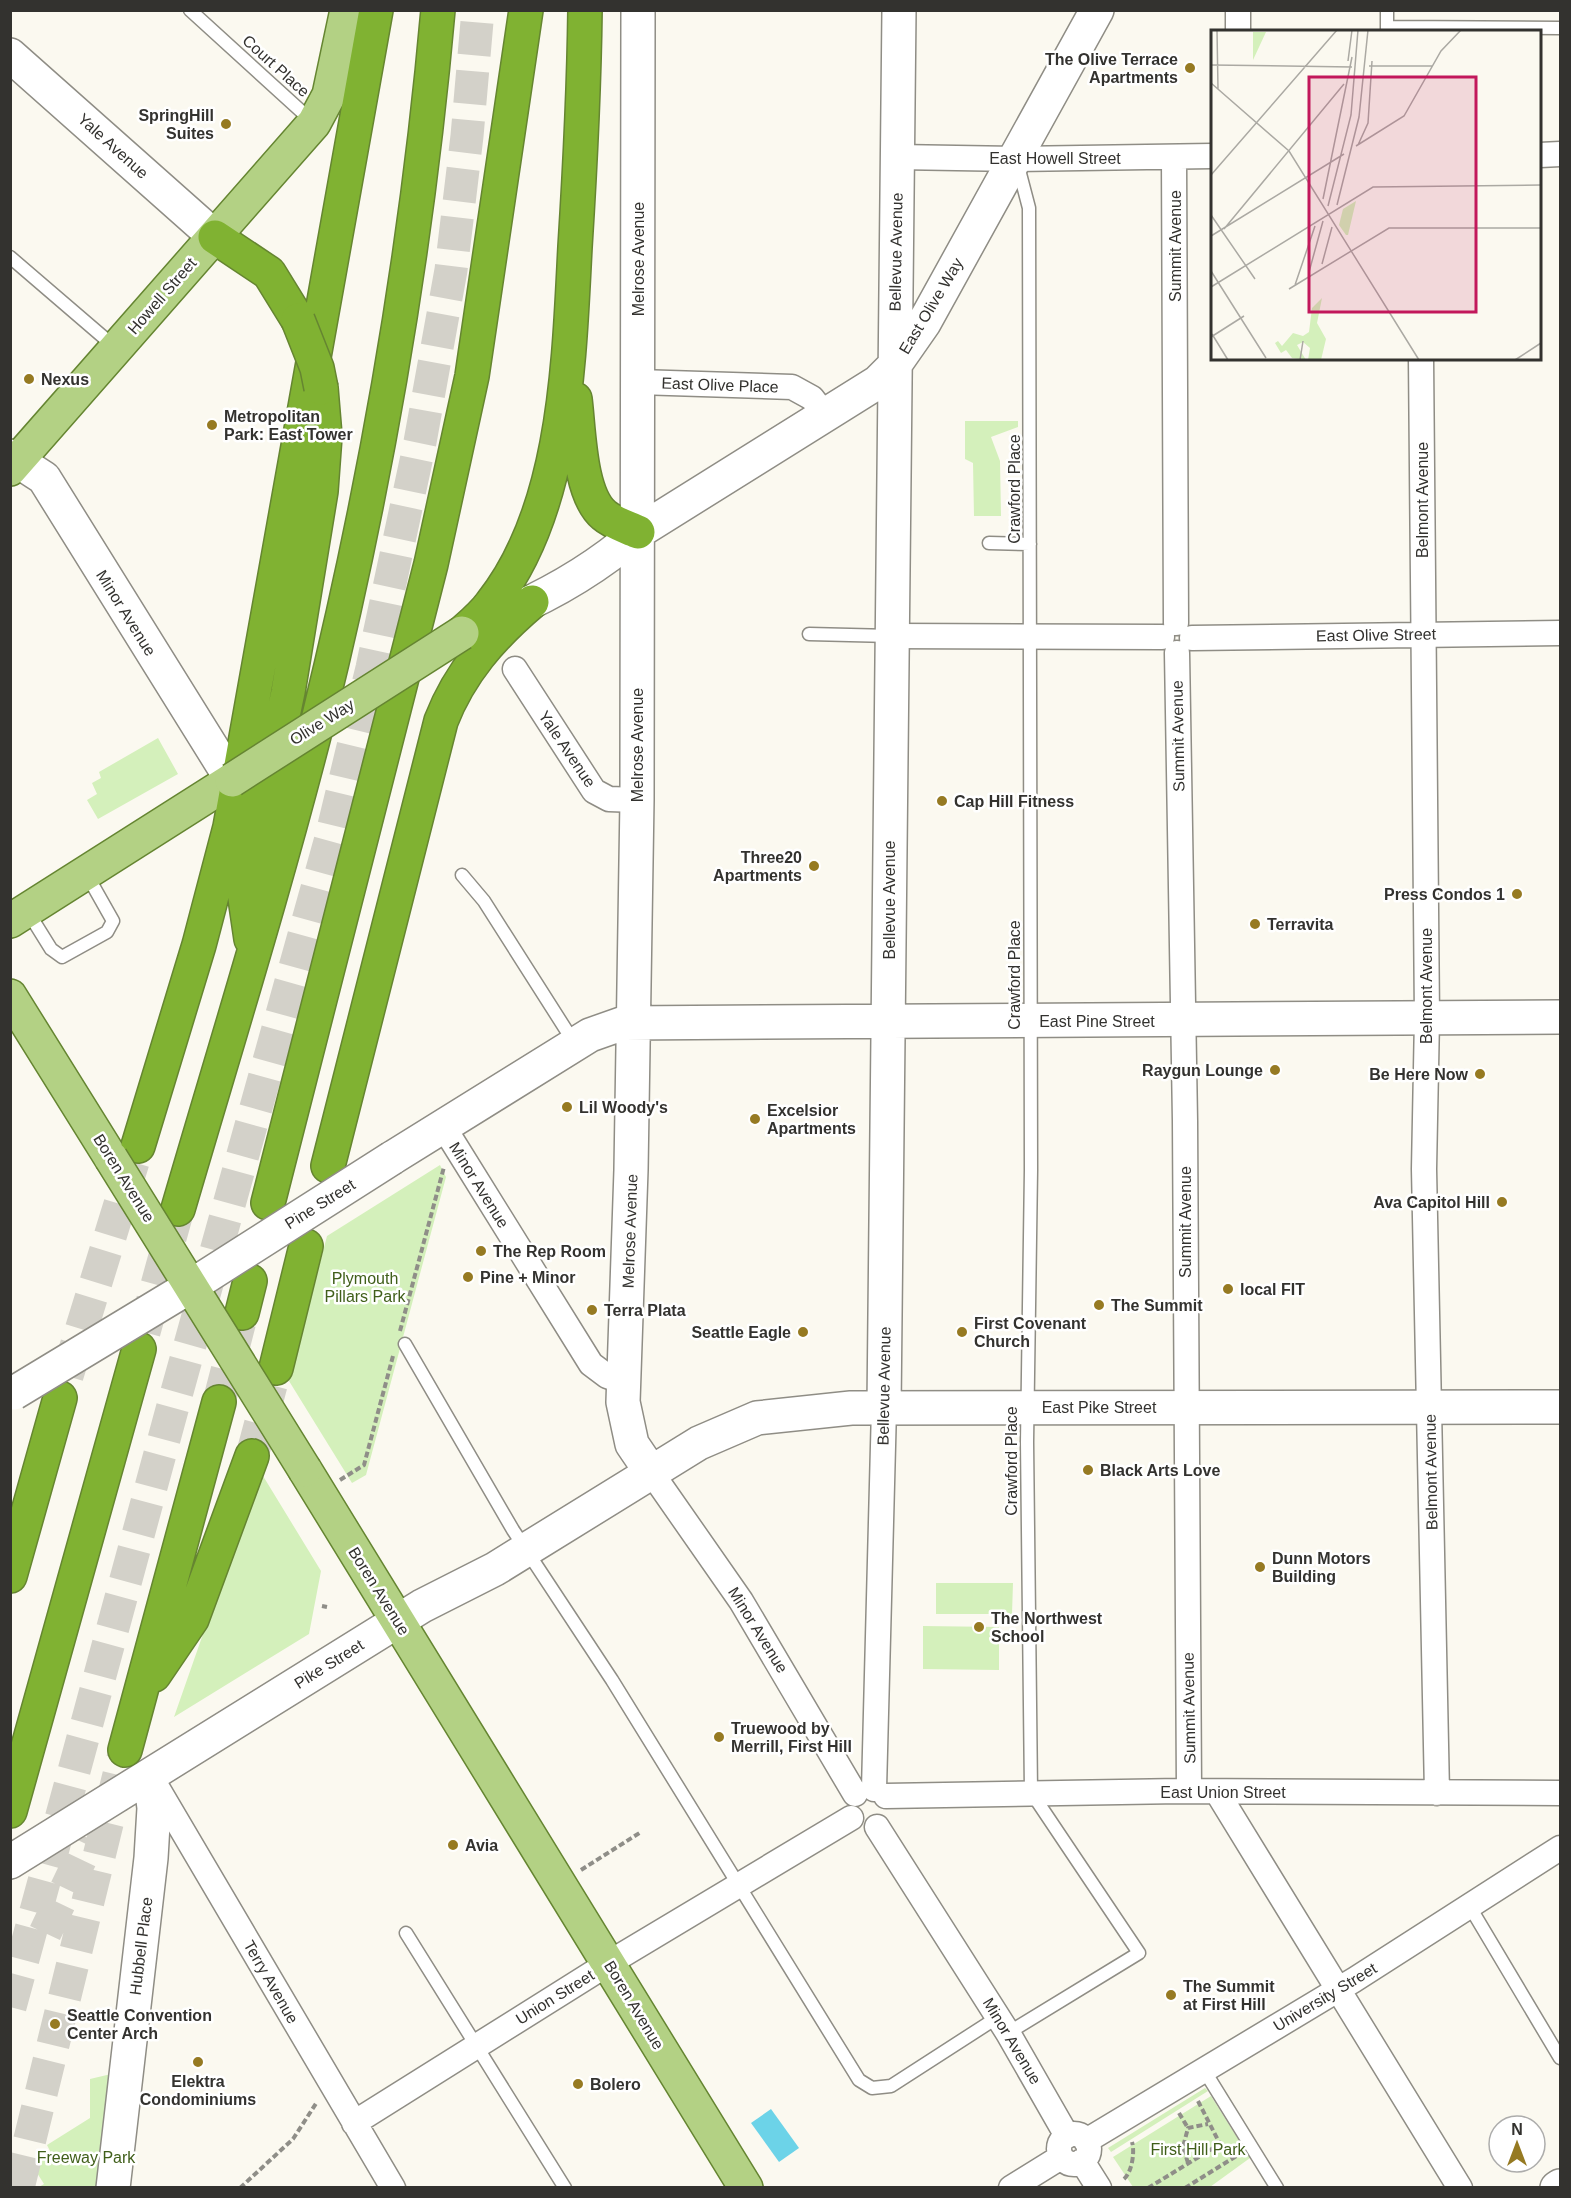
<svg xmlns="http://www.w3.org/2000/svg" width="1571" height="2198" viewBox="0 0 1571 2198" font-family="Arial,sans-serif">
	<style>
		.green { fill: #d4f0bb }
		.water { fill: #6cd3e8 }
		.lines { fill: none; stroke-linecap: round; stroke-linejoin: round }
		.highway-tunnel { stroke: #d3d1c9; stroke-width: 33; stroke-dasharray: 33 16; stroke-linecap: butt }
		.lane-casing { stroke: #8f8d85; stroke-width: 15 }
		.street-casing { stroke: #8f8d85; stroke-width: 27 }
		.secondary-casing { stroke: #8f8d85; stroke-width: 36 }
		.primary-casing { stroke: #658531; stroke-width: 36 }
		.highway-casing { stroke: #658531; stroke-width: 36 }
		.path { stroke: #8f8e88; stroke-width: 4; stroke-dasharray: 6 3; stroke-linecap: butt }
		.lane { stroke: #fff; stroke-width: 12 }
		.street { stroke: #fff; stroke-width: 24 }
		.secondary { stroke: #fff; stroke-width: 33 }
		.primary { stroke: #b3d184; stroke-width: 33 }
		.highway { stroke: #80b232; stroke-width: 33 }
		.secondary-bridge-casing { stroke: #8f8d85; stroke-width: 36; stroke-linecap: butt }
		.primary-bridge-casing { stroke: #658531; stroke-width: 36; stroke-linecap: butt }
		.highway-bridge-casing { stroke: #658531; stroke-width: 36; stroke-linecap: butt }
		.secondary-bridge { stroke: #fff; stroke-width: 33 }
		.primary-bridge { stroke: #b3d184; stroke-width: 33 }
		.highway-bridge { stroke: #80b232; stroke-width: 33 }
		.poi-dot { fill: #967a22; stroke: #fff; stroke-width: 2 }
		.labels { text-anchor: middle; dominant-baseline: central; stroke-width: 5; stroke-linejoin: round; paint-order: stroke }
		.poi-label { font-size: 16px; font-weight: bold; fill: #33322f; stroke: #fff; text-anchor: start }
		.street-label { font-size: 16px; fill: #33322f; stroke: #fff }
		.park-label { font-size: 16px; fill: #405f1a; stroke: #fff }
		.inset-road { fill: none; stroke: #aba9a3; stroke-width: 1.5 }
		.view { fill: #c2185b; fill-opacity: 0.15; stroke: #c2185b; stroke-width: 3 }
		.inset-edge { fill: none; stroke: #33322f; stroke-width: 3 }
	</style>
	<rect width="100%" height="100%" fill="#fbf9f0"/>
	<path class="green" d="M965,421H1018V427L991,437L1000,461L1001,516H974L973,463L965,459Z
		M158,738L178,774L98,819L87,800L97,794L92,783L101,778L99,772Z
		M440,1165L446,1177L366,1475L352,1483L289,1381L327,1236Z
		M260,1471L321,1571L309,1634L174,1717Z
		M936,1583H1013L1012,1614H936Z
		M923,1626L999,1627V1670L923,1669Z
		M128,2070L113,2187H39L44,2184L32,2165L51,2153L47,2145L90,2118V2079Z
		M1205,2088L1208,2091L1111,2152L1108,2148Z
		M1211,2096L1250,2158L1210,2187H1133L1113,2157Z"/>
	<path class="water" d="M771,2109L799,2148L779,2162L751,2123Z"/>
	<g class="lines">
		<path class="highway-tunnel" d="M144,1332L178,1209
			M67,1376L133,1162
			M219,1402L242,1313
			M252,1456L271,1385
			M45,1933L90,1839
			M10,2007L173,1406L331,838L372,668L420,442L451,270L467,136L478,10
			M18,2188L125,1750"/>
		<g class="lane-casing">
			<path id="lane" d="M190,10L313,122
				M1387,10V32
				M1387,27L1560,28
				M10,257L116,348
				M989,543L1030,544
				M809,634L891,636
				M462,875L484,901L575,1044
				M28,912L51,949L62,957L107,932L113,921L87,875
				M405,1344L513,1530L612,1680L859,2080L872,2088L891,2086L998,2017
				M1470,1907L1560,2058
				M406,1933L565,2188
				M1008,2033L1139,1953L1031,1792L1027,1442L1031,1170L1029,208L1018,166
				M1204,2070L1277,2188"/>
		</g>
		<g class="street-casing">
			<path id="street" d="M1238,32V10
				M1540,155L1560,154
				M897,157L1016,159L1212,156
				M1174,157L1176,623
				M1421,358L1427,1018L1424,1169L1437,1793
				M638,382L792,387L812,398L826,416
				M891,636L1162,637
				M1192,638L1560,633
				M1177,653L1185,1121L1189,1791
				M515,669L594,791L609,799L637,800
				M443,1126L591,1364L607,1376L624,1382
				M651,1472L741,1601L855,1794
				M155,1784L393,2188
				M874,1789L884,1408
				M1217,1792L1460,2188
				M886,1796L1180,1791L1560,1793
				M877,1827L1008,2033L1067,2136
				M354,2123L609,1963L851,1818
				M1059 2149a15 15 0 1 1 30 0a15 15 0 1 1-30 0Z
				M1086,2141L1354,1980L1560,1848
				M1082,2161L1099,2188
				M1011,2188L1061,2157"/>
		</g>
		<g class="secondary-casing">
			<path id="secondary" d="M638,10L637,800L631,1170L623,1402L632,1444L651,1472
				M10,55L215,237
				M10,456L44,478L232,780
				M505,614C554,593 598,567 638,532L878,382L894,366L924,323L1097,10
				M392,1158L590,1035L624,1023L1560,1017
				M884,1408L899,10
				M10,1862L422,1606L495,1569L699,1443L757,1418L851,1408L1560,1407
				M113,2188L151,1858L154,1808L150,1776
				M1557,2188L1560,2186"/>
		</g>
		<g class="primary-casing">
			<path id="primary" d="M10,469L314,123L329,95L347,10
				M10,921L232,780
				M10,996L111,1158
				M305,1470L746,2188"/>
		</g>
		<g class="highway-casing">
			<path id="highway" d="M215,237L269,273L298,320
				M575,399C579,430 579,494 604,515C613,523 627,527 638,532
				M462,633C472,624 483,615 491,604C566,510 569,361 575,247C580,168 584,89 585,10
				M251,939L245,898L288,692L321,491L325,436L321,388
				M138,1146L199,945L230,827L376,10
				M328,1166L441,721C460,672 492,636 532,602
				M268,1203L431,564L472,376L526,10
				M178,1209C226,1045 277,882 319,716C376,485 417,248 438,10
				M242,1313L250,1281
				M276,1368L306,1246
				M10,1576L60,1398
				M154,1675L192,1619L252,1456
				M125,1750L219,1402
				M10,1811L139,1349"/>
		</g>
		<path class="path" d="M400,1331L444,1167
			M340,1480L364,1465L393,1356
			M322,1606L327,1607
			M581,1870L641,1832
			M1198,2101L1220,2144L1227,2147L1234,2157
			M1179,2113L1188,2128
			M1188,2163L1183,2147L1188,2128L1208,2124
			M1124,2179C1132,2172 1135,2152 1132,2142
			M240,2188L293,2139L317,2102
			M1148,2188L1220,2144
			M1185,2188L1238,2155"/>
		<use href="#lane" class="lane"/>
		<use href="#street" class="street"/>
		<use href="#secondary" class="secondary"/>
		<use href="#primary" class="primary"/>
		<use href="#highway" class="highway"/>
		<g class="secondary-bridge-casing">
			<path id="secondary-bridge" d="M14,1393L191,1286L392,1158"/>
		</g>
		<g class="primary-bridge-casing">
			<path id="primary-bridge" d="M232,780L462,633
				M111,1158L305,1470"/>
		</g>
		<g class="highway-bridge-casing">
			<path id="highway-bridge" d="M298,320L317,368L321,388"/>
		</g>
		<use href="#secondary-bridge" class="secondary-bridge"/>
		<use href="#primary-bridge" class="primary-bridge"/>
		<use href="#highway-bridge" class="highway-bridge"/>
	</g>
	<g class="poi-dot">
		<circle cx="1190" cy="68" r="6"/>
		<circle cx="226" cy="124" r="6"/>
		<circle cx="29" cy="379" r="6"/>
		<circle cx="212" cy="425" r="6"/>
		<circle cx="942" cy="801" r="6"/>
		<circle cx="814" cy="866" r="6"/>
		<circle cx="1517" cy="894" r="6"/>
		<circle cx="1255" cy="924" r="6"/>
		<circle cx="1275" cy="1070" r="6"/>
		<circle cx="1480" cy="1074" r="6"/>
		<circle cx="567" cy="1107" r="6"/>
		<circle cx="755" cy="1119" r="6"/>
		<circle cx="1502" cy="1202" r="6"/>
		<circle cx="481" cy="1251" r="6"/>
		<circle cx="468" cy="1277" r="6"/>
		<circle cx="1228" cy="1289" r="6"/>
		<circle cx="1099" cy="1305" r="6"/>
		<circle cx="592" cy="1310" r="6"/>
		<circle cx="803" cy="1332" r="6"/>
		<circle cx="962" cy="1332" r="6"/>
		<circle cx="1088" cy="1470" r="6"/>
		<circle cx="1260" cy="1567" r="6"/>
		<circle cx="979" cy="1627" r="6"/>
		<circle cx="719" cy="1737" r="6"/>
		<circle cx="453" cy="1845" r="6"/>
		<circle cx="1171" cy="1995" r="6"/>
		<circle cx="55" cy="2024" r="6"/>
		<circle cx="198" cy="2062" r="6"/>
		<circle cx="578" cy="2084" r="6"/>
	</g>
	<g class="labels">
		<g class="poi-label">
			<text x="1178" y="59" text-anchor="end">The Olive Terrace<tspan x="1178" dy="18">Apartments</tspan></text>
			<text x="214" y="115" text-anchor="end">SpringHill<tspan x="214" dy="18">Suites</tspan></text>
			<text x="41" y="379">Nexus</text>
			<text x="224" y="416">Metropolitan<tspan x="224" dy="18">Park: East Tower</tspan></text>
			<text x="954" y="801">Cap Hill Fitness</text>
			<text x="802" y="857" text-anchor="end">Three20<tspan x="802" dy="18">Apartments</tspan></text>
			<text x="1505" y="894" text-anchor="end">Press Condos 1</text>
			<text x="1267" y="924">Terravita</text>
			<text x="1263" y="1070" text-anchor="end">Raygun Lounge</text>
			<text x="1468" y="1074" text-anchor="end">Be Here Now</text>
			<text x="579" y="1107">Lil Woody's</text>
			<text x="767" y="1110">Excelsior<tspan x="767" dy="18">Apartments</tspan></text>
			<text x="1490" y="1202" text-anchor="end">Ava Capitol Hill</text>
			<text x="493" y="1251">The Rep Room</text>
			<text x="480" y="1277">Pine + Minor</text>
			<text x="1240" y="1289">local FIT</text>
			<text x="1111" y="1305">The Summit</text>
			<text x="604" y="1310">Terra Plata</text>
			<text x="974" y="1323">First Covenant<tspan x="974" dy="18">Church</tspan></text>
			<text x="791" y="1332" text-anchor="end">Seattle Eagle</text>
			<text x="1100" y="1470">Black Arts Love</text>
			<text x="1272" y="1558">Dunn Motors<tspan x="1272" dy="18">Building</tspan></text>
			<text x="991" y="1618">The Northwest<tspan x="991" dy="18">School</tspan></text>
			<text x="731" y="1728">Truewood by<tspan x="731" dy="18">Merrill, First Hill</tspan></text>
			<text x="465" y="1845">Avia</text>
			<text x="1183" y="1986">The Summit<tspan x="1183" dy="18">at First Hill</tspan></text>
			<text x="67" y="2015">Seattle Convention<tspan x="67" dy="18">Center Arch</tspan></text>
			<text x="198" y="2081" text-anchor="middle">Elektra<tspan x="198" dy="18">Condominiums</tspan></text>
			<text x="590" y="2084">Bolero</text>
		</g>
		<g class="street-label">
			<text transform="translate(276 66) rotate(42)">Court Place</text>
			<text transform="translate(113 146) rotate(42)">Yale Avenue</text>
			<text x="1055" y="158">East Howell Street</text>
			<text transform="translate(1175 246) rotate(-90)">Summit Avenue</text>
			<text transform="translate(896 252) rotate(-89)">Bellevue Avenue</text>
			<text transform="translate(638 259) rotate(-90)">Melrose Avenue</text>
			<text transform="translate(162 296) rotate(-49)">Howell Street</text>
			<text transform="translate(931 306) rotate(-59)">East Olive Way</text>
			<text transform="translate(720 385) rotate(2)">East Olive Place</text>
			<text transform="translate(1014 489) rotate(-90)">Crawford Place</text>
			<text transform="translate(1422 500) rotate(-90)">Belmont Avenue</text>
			<text transform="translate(126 613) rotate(58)">Minor Avenue</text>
			<text transform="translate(1376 635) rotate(-1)">East Olive Street</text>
			<text transform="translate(322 722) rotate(-32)">Olive Way</text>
			<text transform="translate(1178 736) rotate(-91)">Summit Avenue</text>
			<text transform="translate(637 745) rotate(-90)">Melrose Avenue</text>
			<text transform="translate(567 749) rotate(56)">Yale Avenue</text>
			<text transform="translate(889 900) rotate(-90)">Bellevue Avenue</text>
			<text transform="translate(1014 975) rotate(-90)">Crawford Place</text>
			<text transform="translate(1426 986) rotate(-90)">Belmont Avenue</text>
			<text x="1097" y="1021">East Pine Street</text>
			<text transform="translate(124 1178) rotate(58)">Boren Avenue</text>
			<text transform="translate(479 1185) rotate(58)">Minor Avenue</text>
			<text transform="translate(320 1204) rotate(-32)">Pine Street</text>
			<text transform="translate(1185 1222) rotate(-90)">Summit Avenue</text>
			<text transform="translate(630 1231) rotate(-88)">Melrose Avenue</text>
			<text transform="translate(884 1386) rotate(-89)">Bellevue Avenue</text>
			<text x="1099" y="1407">East Pike Street</text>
			<text transform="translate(1011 1461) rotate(-90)">Crawford Place</text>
			<text transform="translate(1431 1472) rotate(-91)">Belmont Avenue</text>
			<text transform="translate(379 1591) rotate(58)">Boren Avenue</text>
			<text transform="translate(758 1630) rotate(58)">Minor Avenue</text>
			<text transform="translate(329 1664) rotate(-32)">Pike Street</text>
			<text transform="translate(1189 1708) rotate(-91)">Summit Avenue</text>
			<text x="1223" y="1792">East Union Street</text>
			<text transform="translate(141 1946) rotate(-83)">Hubbell Place</text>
			<text transform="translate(271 1982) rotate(60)">Terry Avenue</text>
			<text transform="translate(555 1997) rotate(-32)">Union Street</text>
			<text transform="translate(1325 1997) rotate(-31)">University Street</text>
			<text transform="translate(634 2005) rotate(59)">Boren Avenue</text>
			<text transform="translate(1012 2041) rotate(59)">Minor Avenue</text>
		</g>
		<g class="park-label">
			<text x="365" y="1278">Plymouth<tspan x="365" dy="18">Pillars Park</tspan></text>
			<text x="1198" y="2149">First Hill Park</text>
			<text x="86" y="2157">Freeway Park</text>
		</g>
	</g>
	<g transform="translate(1211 30)">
		<rect width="330" height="330" fill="#fbf9f0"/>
		<path d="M42,2H55L42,30ZM145,171L137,205H135L128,195L132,179ZM111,268L106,293L115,309L110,330H97L99,318L92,312L86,315L95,330L81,328L75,320L70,323L64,313L67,311L71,316L82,303L92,306L98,302L101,278Z" fill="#d4f0bb"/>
		<path class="inset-road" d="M6,0L7,59M137,31L141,0M0,35L141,37M158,36H221M0,53L78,121L208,330M147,115L157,93L161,31M145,116L193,86L230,21L250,0M0,145L126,0M112,169L141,27M126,175L148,87L157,0M117,176L140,85L147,0M0,185L44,249M13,199L133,54M0,206L133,124M111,234L121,197M0,241L55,328M98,242L112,191M84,255L104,196M0,257L162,157L330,155M78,259L178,198H330M1,304L17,330M0,307L33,286M89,330L92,311M304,330L330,313"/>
		<path class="view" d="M98,47H265V282H98Z"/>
		<rect width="330" height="330" class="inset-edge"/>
	</g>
	<rect width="1571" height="2198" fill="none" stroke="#33322f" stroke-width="24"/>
	<g transform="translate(1517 2144)"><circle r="28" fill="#ffffff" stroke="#adadac" stroke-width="1.5"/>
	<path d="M0-4.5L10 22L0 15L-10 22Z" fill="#967a22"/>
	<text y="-9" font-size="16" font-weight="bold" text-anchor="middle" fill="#33322f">N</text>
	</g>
</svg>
